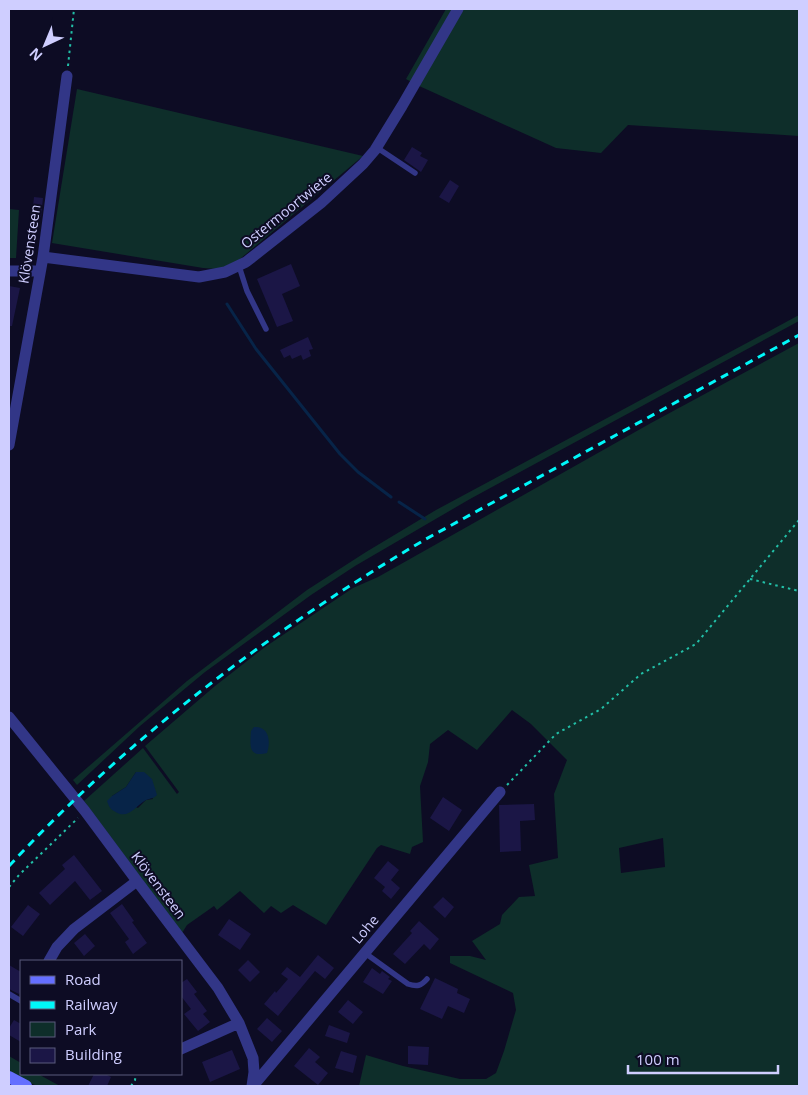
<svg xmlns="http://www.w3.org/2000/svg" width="808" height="1095" viewBox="0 0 808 1095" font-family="'Open Sans',sans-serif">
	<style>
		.green { fill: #0e2e2a; fill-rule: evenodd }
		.water { fill: #072448 }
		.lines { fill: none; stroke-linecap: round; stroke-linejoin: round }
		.stream { stroke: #072448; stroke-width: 3 }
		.building { fill: #1b1646 }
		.path { stroke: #22bfa7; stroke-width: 2; stroke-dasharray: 2.5 4; stroke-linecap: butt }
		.service { stroke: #323687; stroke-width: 5.5 }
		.minor { stroke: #323687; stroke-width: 11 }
		.secondary { stroke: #656fff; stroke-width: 12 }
		.rail { stroke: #00f7f9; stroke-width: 3; stroke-dasharray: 8 6; stroke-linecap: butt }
		.labels { text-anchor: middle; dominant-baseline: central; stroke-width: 4; stroke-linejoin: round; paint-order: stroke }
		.street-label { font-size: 14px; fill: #cfceff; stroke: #0d0c24 }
	</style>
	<rect width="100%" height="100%" fill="#0d0c24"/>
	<path class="green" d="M446,9H799V136L628,125L601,153L556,148L417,85L406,79Z
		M77,89L363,156L234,264L218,269L203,268L52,243Z
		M9,209L19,210L16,258H9Z
		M799,315V321L470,499L355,566L311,595L205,672L140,726L77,785L73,780L187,681L307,590L366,552L436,510Z
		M799,343V1086H359L366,1055L403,1066L460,1079H486L496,1073L504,1051L516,1010L513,993L450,963V956H470L486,960L472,941L500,924L502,915L519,897L535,896L529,865L558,858L554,794L567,760L531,724L512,710L477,750L448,730L430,744L428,762L420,786L423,842L412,847L410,854L381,845L377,848L326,925L293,905L281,913L271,906L264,913L240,891L217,910L214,906L187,925L182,933L84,801L143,748L177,794L179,792L145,746L215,686L265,647L353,588L378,577L651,423ZM136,772L153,799L146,800L138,808L112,796L126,787ZM663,838L665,867L621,873L619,848Z
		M9,1056L21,1063V1074H38L60,1086H37L19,1078L9,1071Z"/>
	<path class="water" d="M254,727C269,726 271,741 267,753C248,758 250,745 251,731Z
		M136,772H144L152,779L157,795C153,799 151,798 146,800C135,806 128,821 114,811C109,808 109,806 107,801L112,796L126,787Z"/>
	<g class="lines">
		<path class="stream" d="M227,304L256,349L340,454L358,472L391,497
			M399,502L425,519"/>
	</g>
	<path class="building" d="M412,147L422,153L420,156L428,160L421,172L404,160Z
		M450,180L459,186L449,203L439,197Z
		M34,197L43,198L41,217L32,216Z
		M291,264L300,286L282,294L293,321L277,327L257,279Z
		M9,286L20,288L12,326H9Z
		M308,337L313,349L309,350L311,356L303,360L301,355L292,359L290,355L284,358L280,350Z
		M443,797L462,810L449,831L430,818Z
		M534,804L535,820L520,821L521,851L500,852L499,805Z
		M74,855L102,891L90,900L75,881L50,905L39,893L65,869L62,865Z
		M388,861L399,870L391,880L400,888L391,899L382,891L385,887L374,878Z
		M443,897L454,907L445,918L433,907Z
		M122,904L134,921L132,922L147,943L133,954L125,942L129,939L110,913Z
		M28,905L40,914L23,936L11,927Z
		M229,919L251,934L240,950L218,935Z
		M419,921L439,939L430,950L424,944L405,964L393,954L412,933L410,931Z
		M85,934L95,946L84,956L74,943Z
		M318,955L334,968L325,979L315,971L278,1016L264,1004L275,991L276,993L288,979L281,974L287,967L300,977Z
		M248,960L260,972L250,982L238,970Z
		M9,965L21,972V990L19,994L9,989Z
		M372,968L380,974L382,971L390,977L388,979L392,981L383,994L363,982Z
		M435,978L458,989L457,993L470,999L464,1013L448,1006L442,1019L420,1009Z
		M187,979L197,992L194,994L207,1011L203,1014L210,1022L198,1031L184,1014L191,1009L181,996V983Z
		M348,1000L363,1012L353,1024L338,1012Z
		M267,1018L282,1031L272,1042L257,1029Z
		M14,1020L21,1024V1042L9,1035V1028Z
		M329,1025L350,1033L347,1043L325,1036Z
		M408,1046L429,1047L428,1065L408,1064Z
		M309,1048L320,1057L315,1062L328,1073L318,1085L294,1066Z
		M232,1050L240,1069L210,1082L202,1062Z
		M341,1051L357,1056L353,1073L335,1068Z
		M94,1074H105L111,1077L107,1086H88Z"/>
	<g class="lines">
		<path class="path" d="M68,66L74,9
			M750,579L799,591
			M507,785L556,734L601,709L641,674L696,644L799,520
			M9,887L19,875L78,818
			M131,1086L135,1080L136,1074"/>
		<path class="service" d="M376,147L415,173
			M239,266L247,291L266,329
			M365,953L408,984C417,987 421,986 427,979
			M9,994L21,1001"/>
		<path class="minor" d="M43,257L199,277L225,272L246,262L321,203L363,164L375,150L402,106L458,9
			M9,271H40
			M9,445L43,257L67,76
			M9,717L85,811L137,881L218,988L239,1023L253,1058L254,1072L252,1086
			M49,961L57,947L74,929L137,881
			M181,1049L239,1023
			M253,1086L500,792"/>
		<path class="secondary" d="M9,1077L26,1086"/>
		<path class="rail" d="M9,866C130,736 273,629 426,539L799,335"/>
	</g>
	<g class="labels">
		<g class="street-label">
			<text transform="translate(286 210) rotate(-39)">Ostermoortwiete</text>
			<text transform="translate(29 244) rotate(-81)">Klövensteen</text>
			<text transform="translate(159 885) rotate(53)">Klövensteen</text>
			<text transform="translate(365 929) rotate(-50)">Lohe</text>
		</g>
	</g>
	<rect width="808" height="1095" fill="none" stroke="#cfceff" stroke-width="20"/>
	<rect x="20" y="960" width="162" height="115" fill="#0d0c24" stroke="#5b5a7c"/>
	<rect x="30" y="976" width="25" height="8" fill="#656fff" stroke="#5b5a7c"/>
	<text x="65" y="985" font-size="15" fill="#cfceff">Road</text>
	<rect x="30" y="1001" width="25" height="8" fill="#00f7f9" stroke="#5b5a7c"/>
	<text x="65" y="1010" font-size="15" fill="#cfceff">Railway</text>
	<rect x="30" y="1022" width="25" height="15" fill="#0e2e2a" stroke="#5b5a7c"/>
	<text x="65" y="1035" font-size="15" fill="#cfceff">Park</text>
	<rect x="30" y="1048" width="25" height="15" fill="#1b1646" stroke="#5b5a7c"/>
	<text x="65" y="1060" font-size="15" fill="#cfceff">Building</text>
	<g transform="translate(45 45) rotate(224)" stroke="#0d0c24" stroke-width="4" paint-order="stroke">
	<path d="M0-4L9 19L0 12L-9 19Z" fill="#cfceff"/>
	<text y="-8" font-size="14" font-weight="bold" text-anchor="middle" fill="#cfceff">N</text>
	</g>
	<path d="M628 1065v8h150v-8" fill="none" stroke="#cfceff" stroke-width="2.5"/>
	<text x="636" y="1065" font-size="15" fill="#cfceff" stroke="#0d0c24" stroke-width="4" paint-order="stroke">100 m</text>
</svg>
